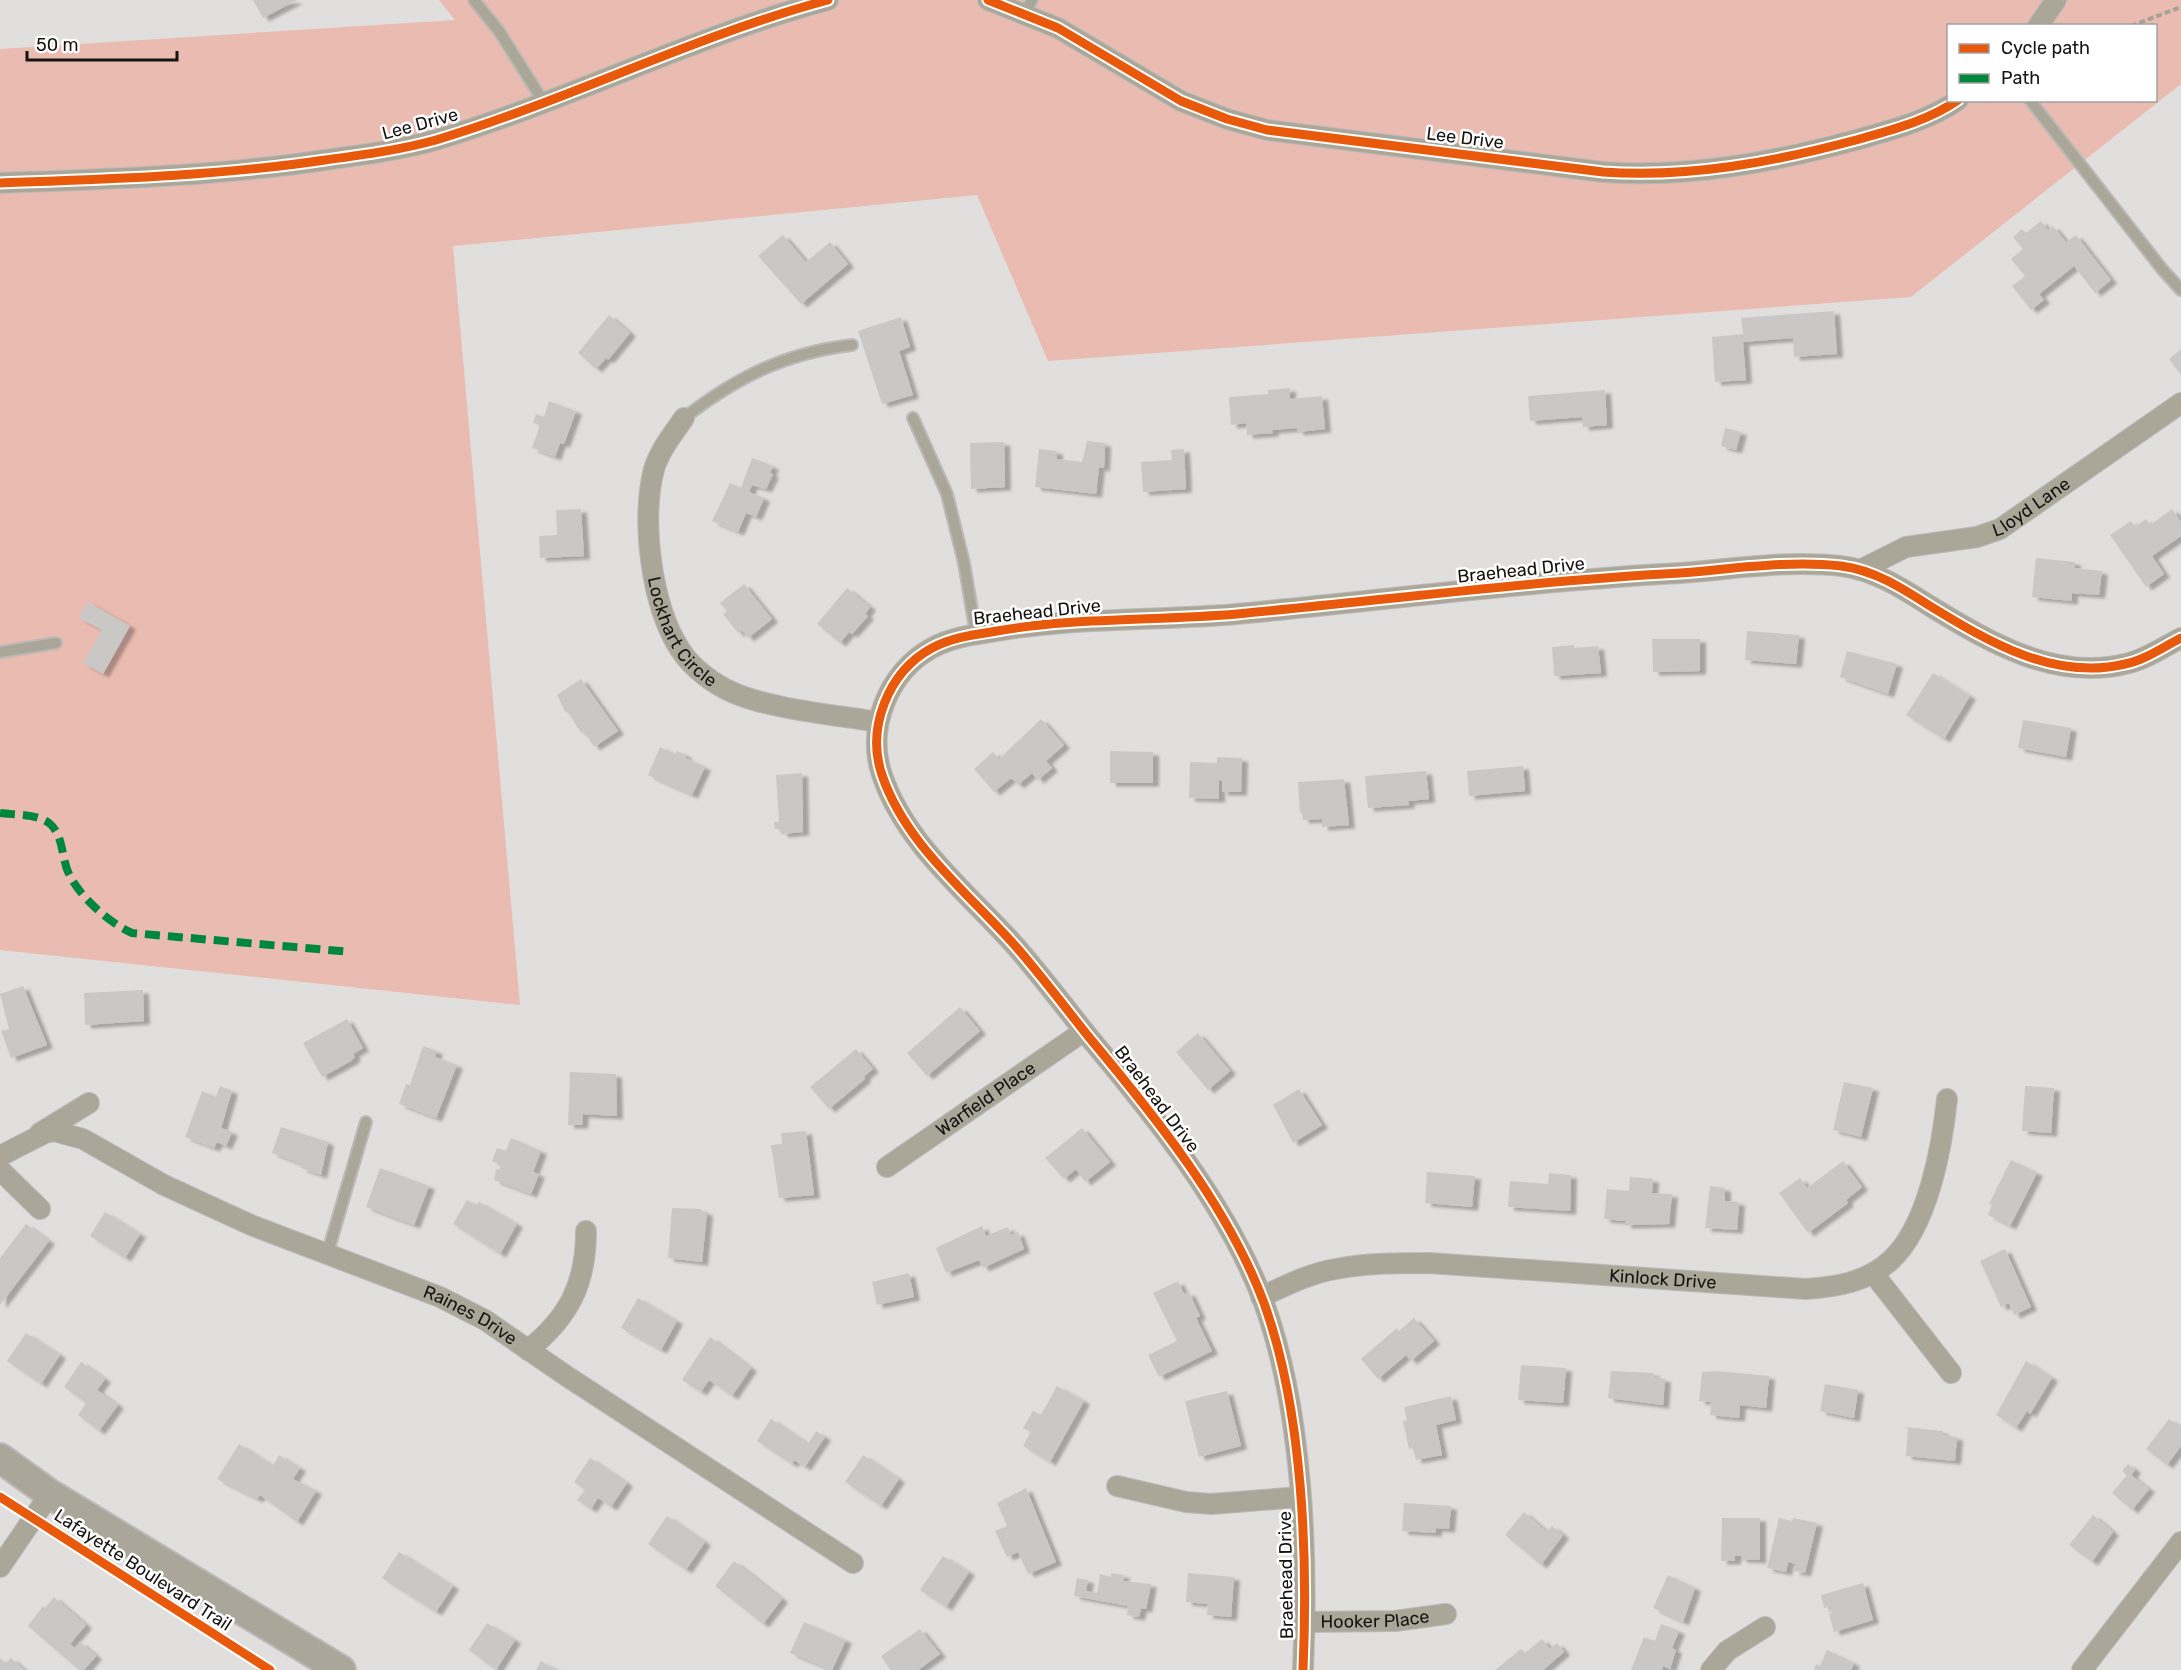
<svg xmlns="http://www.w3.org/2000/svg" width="2181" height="1670" viewBox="0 0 2181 1670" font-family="Rubik,sans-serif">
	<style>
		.green { fill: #eabbb0; fill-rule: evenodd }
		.building { fill: #cac8c6; filter: url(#shadow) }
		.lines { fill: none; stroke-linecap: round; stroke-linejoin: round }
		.lane-casing { stroke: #bbbab9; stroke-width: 14 }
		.street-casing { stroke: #bbbab9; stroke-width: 22 }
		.secondary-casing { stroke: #bbbab9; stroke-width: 32 }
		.path { stroke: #a5a398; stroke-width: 4; stroke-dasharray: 6 3; stroke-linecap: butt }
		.lane { stroke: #aaa799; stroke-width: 10 }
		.street { stroke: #aaa799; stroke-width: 20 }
		.secondary { stroke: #aaa699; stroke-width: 28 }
		.quiet { stroke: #00873e; stroke-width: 8; stroke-dasharray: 15 8; stroke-linecap: butt }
		.cycleway-casing { stroke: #fff; stroke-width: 13 }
		.cycleway { stroke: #e8590c; stroke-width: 9 }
		.labels { text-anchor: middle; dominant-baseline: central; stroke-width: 5; stroke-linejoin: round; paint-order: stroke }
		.street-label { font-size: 18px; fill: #151413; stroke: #fff }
	</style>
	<defs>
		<filter id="shadow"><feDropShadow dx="6" dy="3.5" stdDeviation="1.5" flood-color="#0004"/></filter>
	</defs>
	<rect width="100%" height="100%" fill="#e1dfdd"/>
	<path class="green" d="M439,0H2181V84L1911,297L1048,361L977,195L453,246L520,1005L0,950V49L455,20ZM1948,26H2156V100H1948Z"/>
	<path class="building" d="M253,0H297L263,18Z
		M2041,221L2048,230L2053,226L2066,242L2076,235L2111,280L2095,293L2074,266L2039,294L2044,300L2031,310L2012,286L2025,276L2011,259L2023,249L2013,237L2022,229L2026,233Z
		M783,235L806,262L830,242L848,264L801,304L758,256Z
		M1834,311L1837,354L1794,357L1793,338L1743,342L1746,380L1715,382L1712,337L1743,334L1741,318Z
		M609,315L630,333L608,360L606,358L596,369L578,353Z
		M901,317L910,347L899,351L913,395L882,404L858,331Z
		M2181,349V375L2169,359Z
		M1290,388V399L1322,396L1325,429L1298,432L1297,428L1272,430L1273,433L1247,435L1246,423L1231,425L1229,397L1268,394V390Z
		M1605,390L1607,425L1583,427L1582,417L1530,421L1528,396Z
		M549,401L576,411L564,444L560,443L555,457L532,448L540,425L533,423L536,414L544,417Z
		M1725,428L1741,432L1736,450L1721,446Z
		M1087,441L1105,443L1104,468L1099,467L1096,494L1035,487L1039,449L1057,451V459L1082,462Z
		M1004,442L1005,487L971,489L970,443Z
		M1184,449L1186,489L1143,492L1141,462L1172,460L1171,450Z
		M752,458L773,466L770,473L773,474L766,489L752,485L749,492L764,498L756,517L746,513L738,532L712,521L730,483L741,488Z
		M581,509L584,556L540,558L539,536L557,535L556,510Z
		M2172,509L2181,522V536L2152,556L2164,574L2146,587L2110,535L2131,521L2135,527L2146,519L2150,525Z
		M2036,558L2075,562V568L2102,571L2099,595L2072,593V601L2032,597Z
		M744,584L772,619L748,638L742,630L738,633L723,614L727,611L720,603Z
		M847,588L870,607L865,614L868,616L852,634L849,632L840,643L817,624Z
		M88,602L130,626L103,674L83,663L102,630L79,618Z
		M1747,631L1799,635L1796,664L1745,660Z
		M1652,639H1700V671L1653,672Z
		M1574,645V648L1598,646L1601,673L1554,676L1552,647Z
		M1847,651L1897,664L1888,694L1840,677Z
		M1933,673L1970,696L1944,739L1906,715Z
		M581,679L618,731L594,747L584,731L581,733L568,712L566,713L557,695Z
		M1041,719L1064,745L1046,761L1052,768L1038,780L1032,773L1018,785L1011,778L994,792L974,769L993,752L999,759Z
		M2023,720L2071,728L2066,757L2018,748Z
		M660,747L676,754L677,751L686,755L685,758L705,767L692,795L648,775Z
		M1110,751L1153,752V783H1110Z
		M1217,757L1242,758L1241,792H1222V781L1219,780V799L1189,798L1190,762L1217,763Z
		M1523,766L1525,791L1469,796L1467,771Z
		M1426,771L1429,799L1408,801L1409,805L1368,808L1365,776Z
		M802,773L803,832L782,834L781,829H775L774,822H779L776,775Z
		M1344,779L1349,825L1322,827V819L1303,820L1302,813H1300L1298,782Z
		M23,986L47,1045L11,1058L1,1031L9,1029L0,994Z
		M143,990L144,1021L85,1025L84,993Z
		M960,1007L980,1031L927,1076L907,1053Z
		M347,1019L363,1048L353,1054L355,1057L351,1061L322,1077L303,1043Z
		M1198,1033L1230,1071L1208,1090L1176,1052Z
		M423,1046L437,1051L435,1057L457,1065L436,1118L399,1104L406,1084L410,1085Z
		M856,1049L873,1069L864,1076L865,1079L829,1109L810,1087Z
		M570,1072L616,1074L617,1116L583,1114L582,1125H568Z
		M1844,1082L1873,1088L1861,1137L1833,1130Z
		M220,1086L232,1091L221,1128L232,1132L226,1146L217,1142L214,1148L185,1137L202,1091L216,1097Z
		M2025,1086L2054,1088L2051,1133L2022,1131Z
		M1299,1089L1322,1125L1293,1143L1273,1105Z
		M281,1127L328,1142L321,1175L301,1168L302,1164L272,1153Z
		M1082,1128L1110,1162L1085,1182L1076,1169L1064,1179L1045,1158Z
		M806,1131L814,1195L779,1198L771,1145L782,1144L781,1133Z
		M511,1138L541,1151L533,1172L539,1174L531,1194L494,1180L496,1169L499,1170L501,1165L492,1161L497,1148L506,1151Z
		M2011,1160L2037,1173L2010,1226L1988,1215L1992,1205L1989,1204Z
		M1843,1161L1862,1187L1846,1200L1848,1203L1808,1233L1779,1193L1800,1178L1807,1188Z
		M380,1168L429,1186L414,1225L366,1207Z
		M1427,1172L1475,1176L1472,1207L1425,1203Z
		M1549,1173L1571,1175L1570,1211L1508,1207L1510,1181L1548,1184Z
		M1630,1177L1653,1179L1652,1193L1672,1194L1669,1224L1625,1225L1626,1221L1604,1219L1607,1189L1629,1191Z
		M1710,1186L1725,1188V1201L1739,1202L1737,1230L1705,1228Z
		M467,1200L476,1205L479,1202L517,1224L500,1254L453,1224Z
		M672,1208L701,1209V1211L707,1212L702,1262L668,1258Z
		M105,1212L140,1234L125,1258L90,1236Z
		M26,1224L49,1241L0,1305V1258Z
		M982,1226L986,1236L1008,1227L1011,1235L1018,1232L1024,1249L983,1268L979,1260L946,1273L936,1248Z
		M2005,1249L2031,1307L2014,1315L2009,1303L2001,1307L1980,1261Z
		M909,1273L914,1297L877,1305L872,1282Z
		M1178,1281L1184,1294L1189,1292L1200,1316L1196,1318L1212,1351L1159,1377L1148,1355L1177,1341L1153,1293Z
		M638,1298L677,1321L661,1350L621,1328Z
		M1414,1318L1434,1341L1411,1361L1406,1355L1378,1379L1361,1359L1397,1328L1399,1331Z
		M26,1333L60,1355L41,1384L7,1361Z
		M710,1337L751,1368L732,1396L709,1380L701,1392L682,1380Z
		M2026,1361L2052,1378L2030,1414L2027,1411L2016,1428L1996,1415Z
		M81,1362L105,1379L97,1390L118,1405L99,1431L78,1415L86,1403L64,1387Z
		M1521,1365L1566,1368L1563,1403L1518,1400Z
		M1611,1371L1654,1373L1653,1377L1665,1379L1663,1405L1608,1398Z
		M1717,1371L1769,1376L1766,1408L1740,1405L1739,1418L1710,1415L1711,1402L1699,1401L1702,1372Z
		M1825,1384L1858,1390L1854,1418L1820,1411Z
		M1057,1386L1084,1401L1050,1462L1023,1446L1031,1432L1023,1428L1033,1411L1041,1415Z
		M1227,1391L1241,1446L1199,1457L1185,1401Z
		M1451,1396L1456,1420L1436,1425L1442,1455L1416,1460L1413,1448L1409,1449L1403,1421L1407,1420L1404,1407Z
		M771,1419L808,1444L816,1431L825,1437L805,1467L794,1460L792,1464L757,1441Z
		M2169,1419L2181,1428V1446L2167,1465L2146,1449Z
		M1904,1427L1943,1431L1942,1435L1957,1437L1955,1461L1906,1456L1908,1429Z
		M239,1444L273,1466L279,1455L300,1468L293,1479L316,1491L297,1522L260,1495L257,1499L217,1479Z
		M863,1455L899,1479L881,1506L845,1482Z
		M590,1458L627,1483L611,1507L598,1498L591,1509L577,1500L585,1490L574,1482Z
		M2128,1464L2135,1470L2131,1475L2149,1489L2132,1510L2112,1493L2127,1475L2122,1471Z
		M1026,1488L1056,1562L1028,1574L1018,1552L1007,1557L995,1531L1007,1526L997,1503Z
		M1404,1503L1451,1506L1449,1529L1436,1528V1533L1402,1531Z
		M1524,1512L1547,1532L1552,1526L1563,1535L1541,1565L1505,1535Z
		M2093,1515L2113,1532L2092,1562L2069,1545Z
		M667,1516L705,1542L686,1570L648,1544Z
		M1722,1518H1760V1560L1741,1559V1556H1735V1561H1721Z
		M1779,1518L1792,1521L1793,1518L1817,1523L1805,1573L1794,1571L1796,1564L1788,1562L1786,1572L1767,1568Z
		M399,1552L453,1586L436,1612L382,1578Z
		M943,1556L969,1572L946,1607L920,1590Z
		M734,1561L782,1599L763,1624L715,1586Z
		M1111,1573L1124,1575L1123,1581L1151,1584L1146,1609L1141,1608L1139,1617L1127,1615L1128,1606L1074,1596L1077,1578L1088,1580L1086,1591L1097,1593L1100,1574L1111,1577Z
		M1188,1573L1234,1577L1231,1617L1207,1615L1208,1604L1186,1602Z
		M1668,1575L1695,1588L1683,1622L1653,1608Z
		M1863,1583L1873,1620L1834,1632L1829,1614L1832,1613L1830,1606L1824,1608L1821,1595Z
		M54,1597L86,1625L70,1644L75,1648L80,1642L96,1656L84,1670H79L28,1626L43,1606L45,1608Z
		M804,1622L846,1640L832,1670L790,1653Z
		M487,1623L515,1640L496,1670L469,1650Z
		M1661,1624L1679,1631L1672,1648L1676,1650L1670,1669L1663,1666L1662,1670H1631L1644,1637L1655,1641Z
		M920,1629L940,1654L918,1670H890L881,1656Z
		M1542,1639L1550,1649L1557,1643L1564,1652L1543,1670H1495L1521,1649L1525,1653Z
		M1827,1650L1854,1663L1851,1670H1814L1816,1664L1820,1666Z
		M0,1658L6,1663L11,1658L24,1670H0Z
		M541,1661L556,1670H536Z"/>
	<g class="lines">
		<g class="lane-casing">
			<path id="lane" d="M474,0L499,31L543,101
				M1025,13L1032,0
				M2030,100L2162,269L2181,290
				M684,418C737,377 785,353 852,345
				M913,418L947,494L964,563L976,634
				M0,652L56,643
				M327,1255L366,1122"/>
		</g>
		<g class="street-casing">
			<g id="street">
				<path d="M988,0L1058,28L1181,101L1227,119L1267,130L1603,172C1689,178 1774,162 1856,140C1891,130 1928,121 1958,100"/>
				<path d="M2038,26L2056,0"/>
				<path d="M0,183C108,179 218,176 325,160C362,155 400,150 436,140C569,100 694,36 828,0"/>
				<path id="s1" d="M684,418C673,434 660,450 654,469C641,521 651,606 681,651C693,669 715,685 734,693C771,709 837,715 878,722"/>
				<path id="s2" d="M1862,569L1906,547L1977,537L2000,529L2181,403"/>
				<path d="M40,1133L89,1103"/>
				<path id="s3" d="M0,1156L45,1133L54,1131L83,1139L164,1185L251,1225L440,1297L485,1320L568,1377L853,1563"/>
				<path id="s4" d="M887,1167L1084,1031"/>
				<path d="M0,1170L40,1209"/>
				<path d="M1873,1273L1951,1373"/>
				<path id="s5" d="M1261,1297C1285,1286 1310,1273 1336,1269C1366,1263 1398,1263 1429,1263L1806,1289C1836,1287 1868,1282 1891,1260C1928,1226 1942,1147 1947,1099"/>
				<path d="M528,1350C569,1317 586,1284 586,1231"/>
				<path d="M1117,1486L1186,1502L1211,1504L1300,1497"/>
				<path d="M0,1567L50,1494"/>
				<path id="s6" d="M1305,1622L1395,1621L1446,1614"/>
				<path d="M1303,1670C1308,1556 1303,1411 1264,1303C1228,1206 1154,1115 1088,1036C1065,1007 1042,977 1018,949C971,895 906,846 882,775C866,728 888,672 932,648C950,638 971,635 991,632C1072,617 1155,621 1237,614C1385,600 1532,581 1680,573C1733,569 1788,560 1841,566C1874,570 1902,588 1930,606C1989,642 2054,681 2125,664C2145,660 2163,647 2181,638"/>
				<path d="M1711,1670L1727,1651L1765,1627"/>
				<path d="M2082,1670L2181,1542"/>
			</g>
		</g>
		<g class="secondary-casing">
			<path id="secondary" d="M0,1458L50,1494L341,1670"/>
		</g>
		<path class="path" d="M2131,26L2181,7"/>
		<use href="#lane" class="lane"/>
		<use href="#street" class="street"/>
		<use href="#secondary" class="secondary"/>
		<path class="quiet" d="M0,813C15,815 37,814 49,823C64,835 61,858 69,874C80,897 109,923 132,933L351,952"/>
		<g class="cycleway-casing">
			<path id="cycleway" d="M988,0L1058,28L1181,101L1227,119L1267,130L1603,172C1689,178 1774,162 1856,140C1891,130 1928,121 1958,100
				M0,183C108,179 218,176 325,160C362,155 400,150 436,140C569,100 694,36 828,0
				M0,1497L270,1670
				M1303,1670C1308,1556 1303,1411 1264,1303C1228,1206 1154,1115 1088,1036C1065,1007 1042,977 1018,949C971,895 906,846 882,775C866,728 888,672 932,648C950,638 971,635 991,632C1072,617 1155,621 1237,614C1385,600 1532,581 1680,573C1733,569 1788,560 1841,566C1874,570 1902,588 1930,606C1989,642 2054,681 2125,664C2145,660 2163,647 2181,638"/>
		</g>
		<use href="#cycleway" class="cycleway"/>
	</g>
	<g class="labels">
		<g class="street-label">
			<text transform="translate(420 124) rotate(-15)">Lee Drive</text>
			<text transform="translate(1465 138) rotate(7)">Lee Drive</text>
			<text stroke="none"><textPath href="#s2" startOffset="183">Lloyd Lane</textPath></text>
			<text transform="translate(1521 570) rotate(-6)">Braehead Drive</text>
			<text transform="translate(1037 612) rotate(-6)">Braehead Drive</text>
			<text stroke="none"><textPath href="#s1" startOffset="231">Lockhart Circle</textPath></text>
			<text stroke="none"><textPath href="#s4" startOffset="120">Warfield Place</textPath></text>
			<text transform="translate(1157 1099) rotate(53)">Braehead Drive</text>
			<text stroke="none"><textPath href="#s5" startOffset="408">Kinlock Drive</textPath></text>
			<text stroke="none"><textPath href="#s3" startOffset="516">Raines Drive</textPath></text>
			<text transform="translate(143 1570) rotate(33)">Lafayette Boulevard Trail</text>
			<text transform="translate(1286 1575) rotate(-91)">Braehead Drive</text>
			<text stroke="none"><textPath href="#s6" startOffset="70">Hooker Place</textPath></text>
		</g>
	</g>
	<rect x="1947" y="24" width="210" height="78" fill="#ffffff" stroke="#a1a1a1" stroke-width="1.5"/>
	<rect x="1959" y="44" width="30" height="9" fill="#e8590c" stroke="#a1a1a1" stroke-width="1.5"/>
	<text x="2001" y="54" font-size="18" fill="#151413">Cycle path</text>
	<rect x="1959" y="74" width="30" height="9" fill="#00873e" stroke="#a1a1a1" stroke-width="1.5"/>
	<text x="2001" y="84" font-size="18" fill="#151413">Path</text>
	<path d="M27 51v9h150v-9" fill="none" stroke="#151413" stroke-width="3"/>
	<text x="36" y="51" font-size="18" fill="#151413" stroke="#ffffff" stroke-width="4.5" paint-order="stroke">50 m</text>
</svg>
